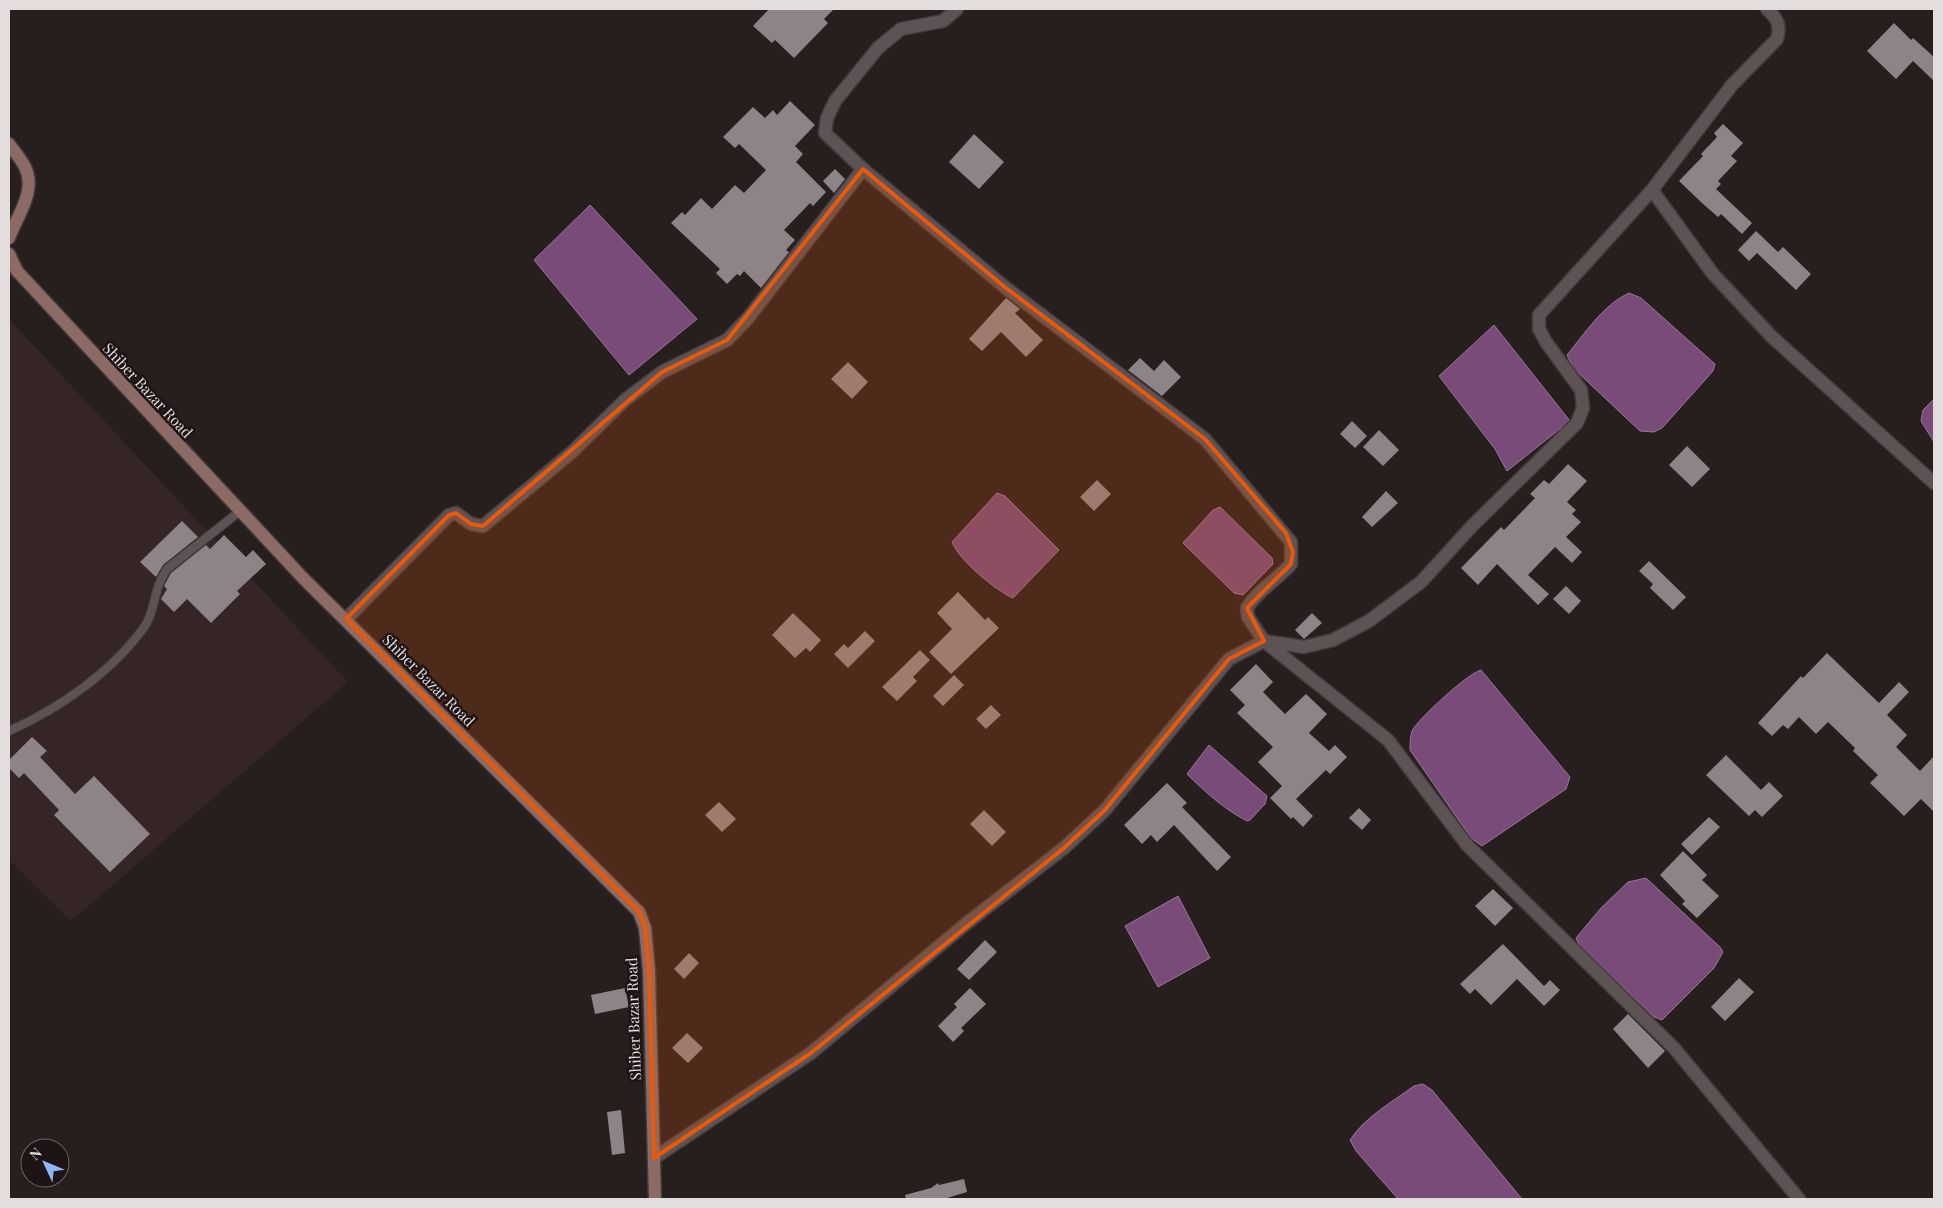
<svg xmlns="http://www.w3.org/2000/svg" width="1943" height="1208" font-family="'Playfair Display',serif">
	<style>
		.built { fill: #352527 }
		.water { fill: #794b79; stroke: #997797 }
		.building { fill: #8e8387 }
		.lines { fill: none; stroke-linecap: round; stroke-linejoin: round }
		.lane-casing { stroke: #433b3b; stroke-width: 10 }
		.street-casing { stroke: #433b3b; stroke-width: 15 }
		.secondary-casing { stroke: #433b3b; stroke-width: 15 }
		.lane { stroke: #5e5354; stroke-width: 8 }
		.street { stroke: #5e5354; stroke-width: 12 }
		.secondary { stroke: #8c6b65; stroke-width: 12 }
		.marked { fill: #e8590c; fill-opacity: 0.2; stroke: #e8590c; stroke-width: 4; stroke-linejoin: round }
		.labels { text-anchor: middle; dominant-baseline: central; stroke-width: 5; stroke-linejoin: round; paint-order: stroke }
		.street-label { font-size: 15px; fill: #e3dddd; stroke: #1e1415 }
	</style>
	<rect width="100%" height="100%" fill="#271e1e"/>
	<polygon class="built" points="9,319 348,682 71,921 9,860"/>
	<g class="water">
		<polygon points="590,205 697,319 629,375 534,260"/>
		<path d="M1629 293 1641 298 1715 364 1713 371 1662 428 1654 432 1640 431 1573 368 1567 355C1585 333 1603 305 1629 293Z"/>
		<polygon points="1494,325 1570,421 1507,471 1495,449 1439,376"/>
		<polygon points="1934,399 1934,442 1921,421 1923,410"/>
		<path d="M997 493 1005 496 1059 550 1013 598C995 590 959 560 952 542Z"/>
		<polygon points="1220,507 1272,558 1273,564 1243,595 1234,593 1183,543 1213,510"/>
		<path d="M1481 670 1570 777 1566 789 1482 846 1471 838 1410 750C1410 745 1410 736 1412 731 1418 719 1468 673 1481 670Z"/>
		<path d="M1209 745 1267 796 1265 804 1250 820 1247 821C1224 809 1205 792 1187 774Z"/>
		<polygon points="1646,878 1720,947 1723,952 1714,968 1662,1020 1654,1017 1579,945 1576,938 1601,908 1628,882"/>
		<polygon points="1178,896 1210,958 1158,987 1125,926"/>
		<path d="M1423 1084 1432 1090 1522 1199H1398L1356 1151 1350 1140C1365 1117 1392 1102 1414 1086Z"/>
	</g>
	<g class="building">
		<polygon points="769,9 834,9 824,19 828,23 794,58 775,40 772,43 753,26"/>
		<polygon points="1894,23 1911,40 1913,38 1934,57 1934,81 1913,61 1896,79 1867,51"/>
		<polygon points="790,101 815,125 795,146 803,154 796,162 826,192 813,206 810,203 784,230 795,240 786,250 789,252 761,288 744,271 740,276 737,274 727,284 716,273 720,269 671,223 682,212 685,215 701,198 712,209 735,185 744,193 766,170 739,144 735,148 723,137 753,107 765,118 773,110 777,115"/>
		<polygon points="1723,124 1743,143 1731,156 1737,161 1718,181 1721,184 1716,189 1752,223 1742,234 1721,214 1718,217 1702,203 1679,181 1703,156 1701,154 1717,137 1714,133"/>
		<polygon points="974,134 1004,162 979,189 949,162"/>
		<polygon points="835,169 845,179 834,193 823,181"/>
		<polygon points="1756,231 1778,252 1783,247 1811,274 1796,290 1757,253 1749,261 1738,250"/>
		<polygon points="1006,298 1020,309 1015,313 1043,340 1026,357 1001,332 982,351 969,339"/>
		<polygon points="1140,358 1154,371 1164,360 1181,377 1162,396 1128,370"/>
		<polygon points="848,362 868,382 852,399 831,379"/>
		<polygon points="1352,421 1367,436 1355,448 1340,434"/>
		<polygon points="1379,430 1399,450 1383,466 1363,447"/>
		<polygon points="1687,446 1710,469 1692,487 1669,465"/>
		<polygon points="1568,464 1587,481 1567,502 1576,510 1572,514 1581,522 1566,537 1582,552 1572,563 1555,547 1528,575 1549,594 1538,605 1497,564 1478,585 1461,568 1501,527 1504,530 1535,498 1530,494 1544,480 1549,484"/>
		<polygon points="1097,480 1111,494 1094,511 1080,497"/>
		<polygon points="1386,491 1398,503 1372,527 1362,517"/>
		<polygon points="182,521 198,537 163,565 156,577 140,562"/>
		<polygon points="224,535 246,557 253,550 266,564 237,591 240,594 211,623 187,599 174,612 161,599 167,589 164,586 171,573 206,545 210,549"/>
		<polygon points="1649,561 1686,597 1673,610 1650,588 1653,584 1639,571"/>
		<polygon points="1566,586 1581,601 1569,614 1553,599"/>
		<polygon points="958,592 985,620 988,617 999,628 951,674 929,652 952,629 937,613"/>
		<polygon points="793,613 821,640 810,652 806,648 795,658 772,635"/>
		<polygon points="1312,613 1322,623 1304,639 1295,630"/>
		<polygon points="865,631 875,641 848,668 834,654 844,644 848,648"/>
		<polygon points="920,650 930,660 913,677 917,681 897,701 882,687"/>
		<polygon points="1827,653 1879,703 1899,682 1909,692 1887,715 1907,735 1896,747 1920,771 1934,756 1934,812 1921,799 1904,816 1870,783 1878,775 1853,751 1855,748 1828,722 1816,734 1799,717 1788,729 1783,725 1772,736 1758,723 1801,676 1803,678"/>
		<polygon points="1256,664 1273,682 1263,692 1285,714 1306,694 1327,714 1309,733 1329,751 1335,745 1347,757 1330,774 1326,770 1296,799 1313,816 1303,827 1293,817 1291,819 1270,798 1282,786 1258,762 1273,747 1237,713 1245,705 1230,690"/>
		<polygon points="954,675 964,685 943,706 933,696"/>
		<polygon points="991,705 1001,715 986,729 976,719"/>
		<polygon points="32,737 47,751 40,757 75,794 94,776 150,834 110,872 54,815 59,810 24,773 19,778 9,768 9,760"/>
		<polygon points="1726,755 1761,790 1769,782 1783,796 1762,817 1755,810 1749,816 1706,775"/>
		<polygon points="1167,783 1187,803 1182,807 1231,857 1217,871 1174,825 1157,842 1151,835 1142,844 1124,825"/>
		<polygon points="719,802 736,819 722,832 705,815"/>
		<polygon points="1359,808 1371,820 1362,830 1349,818"/>
		<polygon points="984,810 1006,832 992,846 970,824"/>
		<polygon points="1709,817 1720,827 1692,855 1681,844"/>
		<polygon points="1683,851 1707,875 1702,880 1719,896 1697,918 1682,904 1685,901 1660,875"/>
		<polygon points="1493,889 1513,908 1495,926 1475,906"/>
		<polygon points="985,940 997,952 969,980 957,969"/>
		<polygon points="1503,944 1544,986 1550,980 1560,990 1544,1006 1517,979 1491,1005 1475,989 1470,994 1460,984"/>
		<polygon points="689,953 699,963 684,979 674,969"/>
		<polygon points="1739,978 1754,992 1725,1021 1711,1007"/>
		<polygon points="625,988 629,1007 595,1014 591,995"/>
		<polygon points="970,988 986,1004 961,1028 964,1031 953,1042 938,1026 957,1007 954,1004"/>
		<polygon points="1628,1014 1665,1051 1648,1068 1613,1029"/>
		<polygon points="687,1033 703,1048 688,1063 672,1048"/>
		<polygon points="621,1110 625,1153 612,1155 607,1112"/>
		<polygon points="964,1179 967,1192 947,1198 948,1199 906,1199 905,1195 931,1188 938,1183 939,1185"/>
	</g>
	<g class="lines">
		<defs>
			<path id="lane" d="M9 731C60 708 112 672 145 626 156 609 153 589 167 569L240 511"/>
			<g id="street">
				<path d="M957 9 943 21 901 29 878 48 835 101 827 118 825 133 863 169 1006 288 1205 439 1291 542V564C1277 580 1258 590 1247 608L1248 617 1264 641 1388 740 1467 845 1674 1048 1799 1199"/>
				<path d="M1767 9C1777 18 1781 25 1777 39L1732 85 1652 190 1713 274 1772 337 1934 483"/>
				<polyline points="346,619 449,515 456,513 471,524 483,526 572,452 625,400 662,372 727,340 748,318 863,169"/>
				<polyline points="654,1158 811,1053 967,923 1064,848 1105,810 1229,659 1264,641 1304,647 1333,640 1369,621 1421,582 1473,525 1577,423 1583,408 1581,390 1546,342 1539,329 1539,315 1652,190"/>
			</g>
			<g id="secondary">
				<path d="M9 144C14 151 21 159 25 167 37 191 17 216 9 238"/>
				<polyline points="9,254 17,271 303,578 639,912 645,928 649,971 655,1199"/>
			</g>
		</defs>
		<use href="#lane" class="lane-casing"/>
		<use href="#street" class="street-casing"/>
		<use href="#secondary" class="secondary-casing"/>
		<use href="#lane" class="lane"/>
		<use href="#street" class="street"/>
		<use href="#secondary" class="secondary"/>
	</g>
	<path class="marked" d="M863 169 1006 288 1205 439 1286 533 1293 552 1291 564 1247 608 1264 641 1229 659 1105 810 1064 848 811 1053 654 1158 649 971 645 928 639 912 346 619 449 515 456 513 471 524 483 526 662 372 727 340Z"/>
	<g class="labels">
		<g class="street-label">
			<text transform="translate(148 390) rotate(47)">Shiber Bazar Road</text>
			<text transform="translate(429 680) rotate(45)">Shiber Bazar Road</text>
			<text transform="translate(633 1019) rotate(-92)">Shiber Bazar Road</text>
		</g>
	</g>
	<rect width="1943" height="1208" fill="none" stroke="#e3dddd" stroke-width="20"/>
	<g transform="translate(45 1163) rotate(314)"><circle r="24" fill="#1e1415" stroke="#6d6465"/>
	<path d="M0-4L9 19L0 12L-9 19Z" fill="#8db9fc"/>
	<text y="-8" font-size="14" font-weight="bold" text-anchor="middle" fill="#e3dddd">N</text>
	</g>
</svg>
